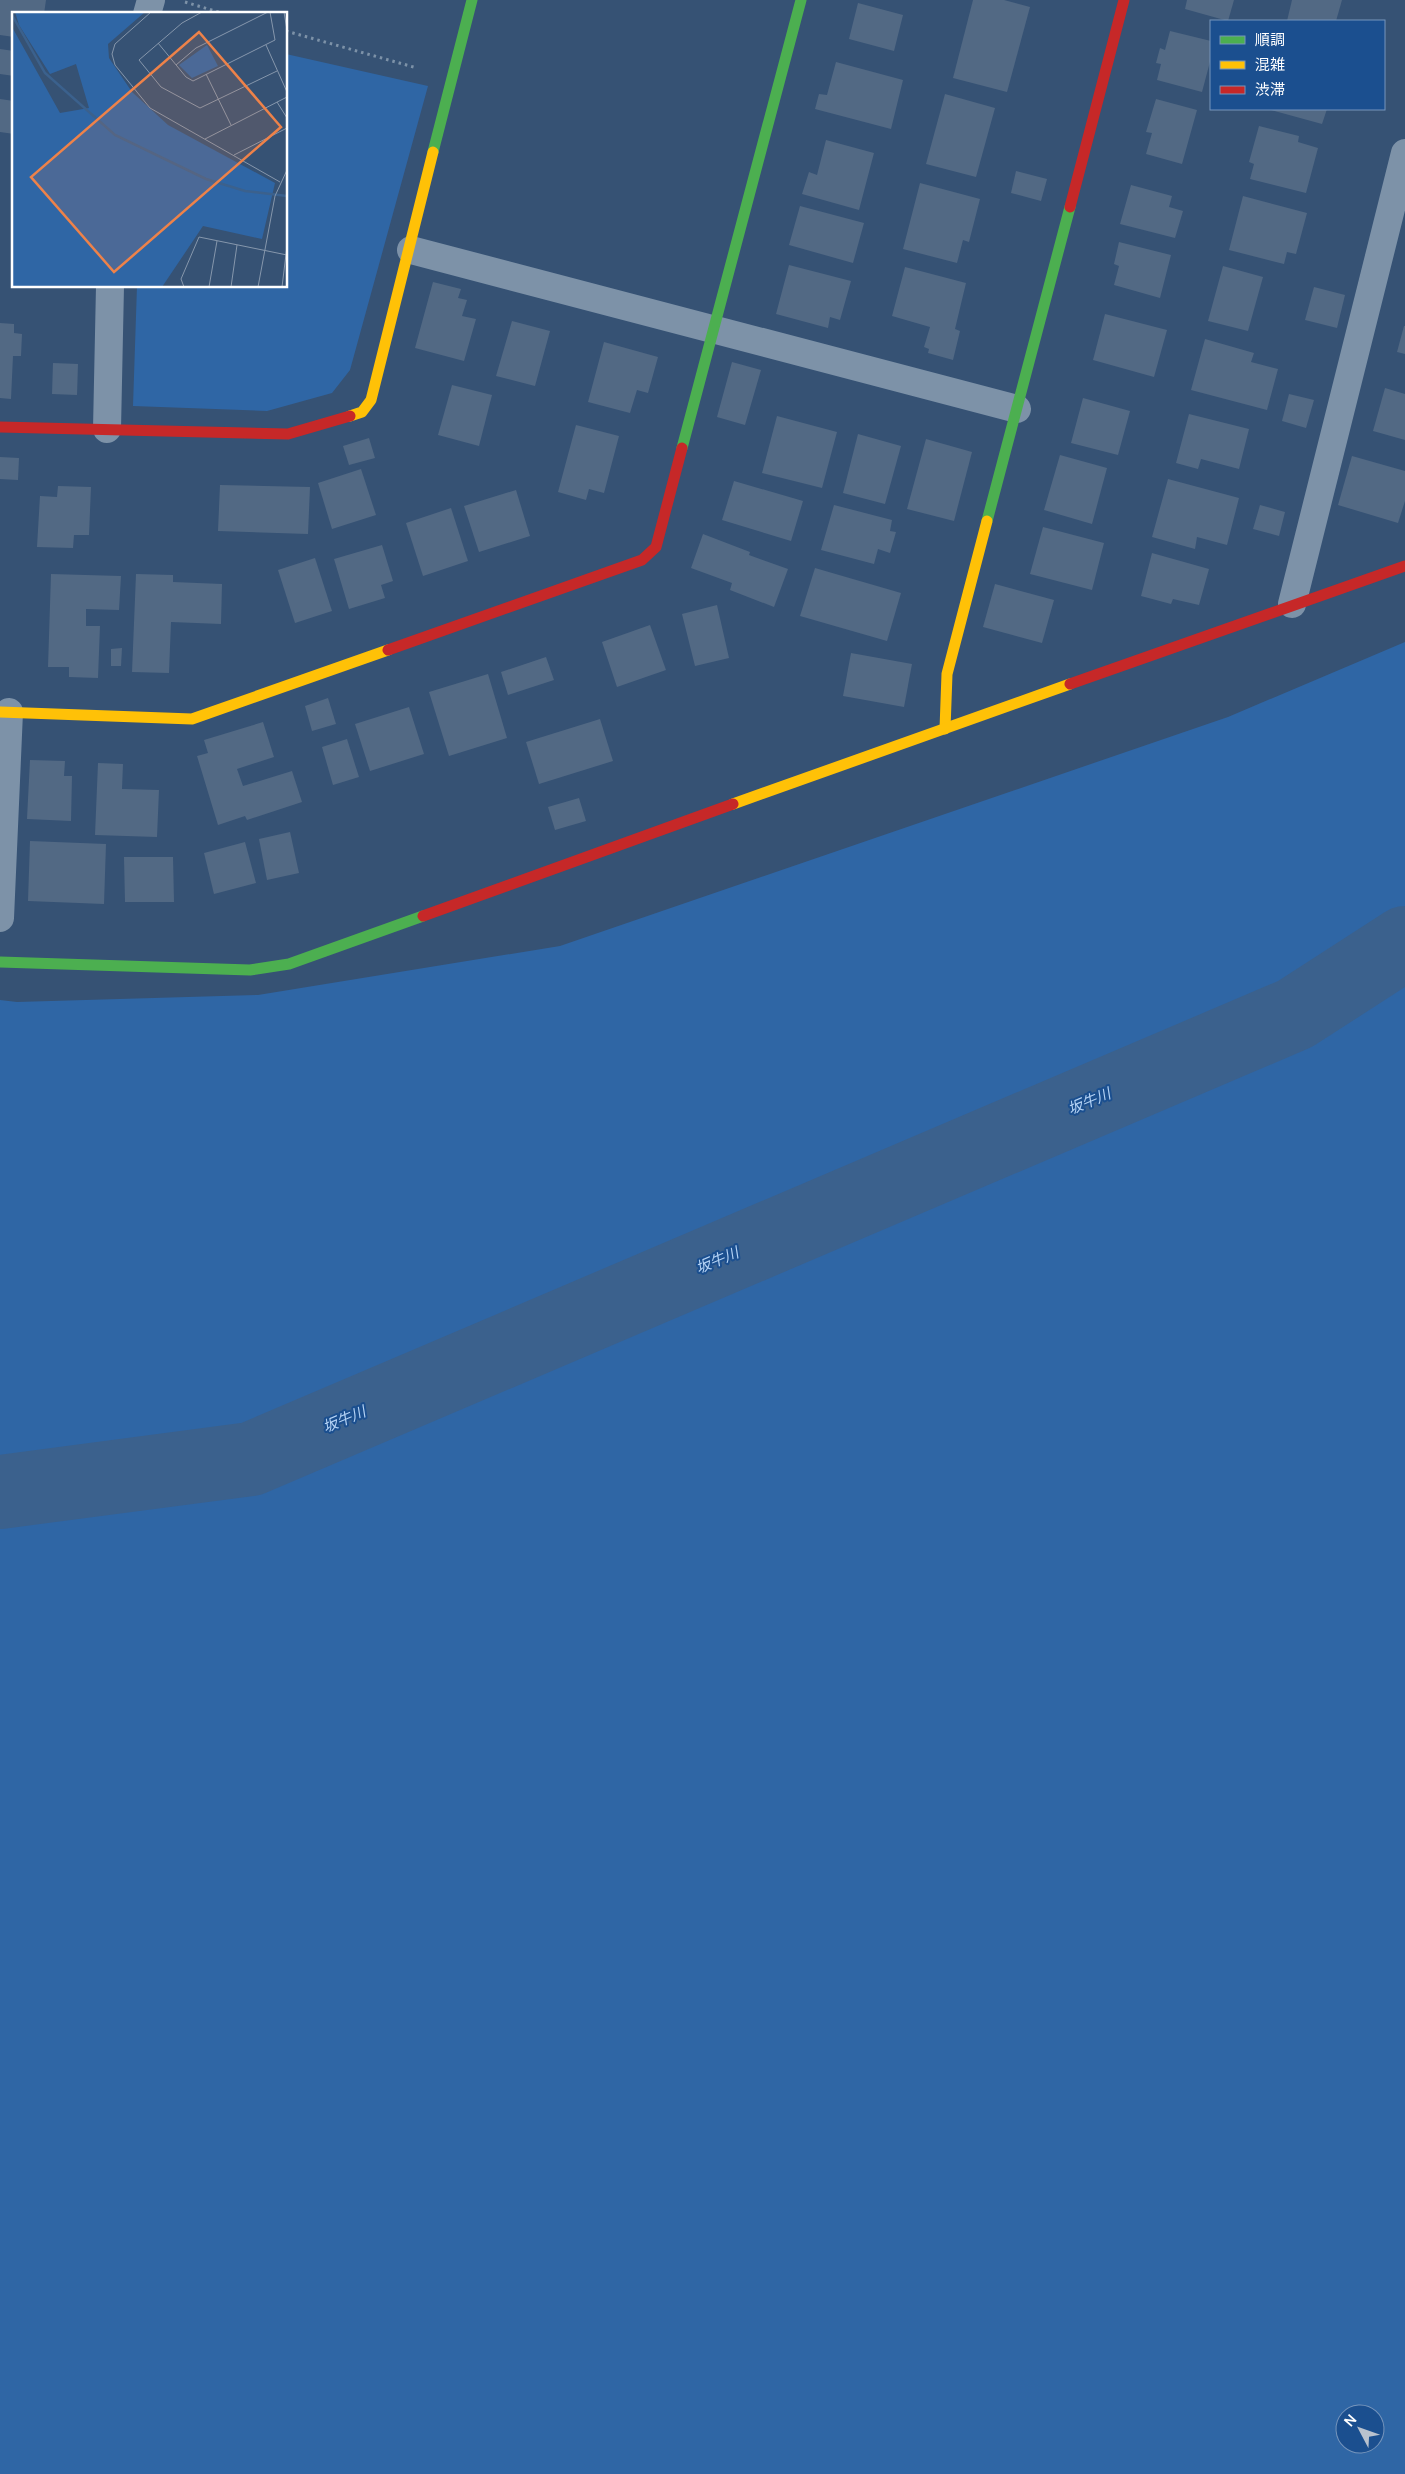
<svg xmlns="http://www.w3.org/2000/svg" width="1405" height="2474" font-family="Manrope,'Noto Sans JP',sans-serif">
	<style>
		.green { fill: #2f66a5; fill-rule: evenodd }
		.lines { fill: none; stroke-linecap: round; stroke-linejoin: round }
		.river { stroke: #3b618d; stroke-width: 74 }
		.building { fill: #526984 }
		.path { stroke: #7d92a8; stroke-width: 3; stroke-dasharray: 2.5 4; stroke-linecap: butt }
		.street { stroke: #7d92a8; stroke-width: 28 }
		.fast { stroke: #4caf50; stroke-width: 11 }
		.slow { stroke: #ffc107; stroke-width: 11 }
		.jam { stroke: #c62828; stroke-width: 11 }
		.labels { text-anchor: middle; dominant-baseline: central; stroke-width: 4; stroke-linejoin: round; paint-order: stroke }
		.water-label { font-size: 15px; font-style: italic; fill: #b5d3f5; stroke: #1b4f8f }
		.inset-river { fill: none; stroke: #3b618d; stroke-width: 2.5 }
		.inset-road { fill: none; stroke: #8697ac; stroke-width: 1 }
		.view { fill: #ee8249; fill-opacity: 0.15; stroke: #ee8249; stroke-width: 2.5 }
		.inset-edge { fill: none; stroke: #fff; stroke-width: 2.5 }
	</style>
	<rect width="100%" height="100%" fill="#365274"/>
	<g class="green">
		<polygon points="286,54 428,86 350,370 332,393 267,411 133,406 137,286 286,286"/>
		<path d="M1405 642V2474H0V1000L17 1002 258 995 560 946 1228 717ZM1345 2414H1375V2444H1345Z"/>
	</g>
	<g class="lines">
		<polyline class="river" points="0,1492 251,1459 1295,1014 1405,943"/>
	</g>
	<g class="building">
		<polygon points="0,0 46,0 44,14 14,14 14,37 0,35"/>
		<polygon points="973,0 1004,0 1030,7 1007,92 953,78"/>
		<polygon points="1187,0 1234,0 1228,21 1185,9"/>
		<polygon points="1292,0 1342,0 1336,21 1287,21"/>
		<polygon points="858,3 903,15 894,51 849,39"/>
		<polygon points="1170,31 1211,41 1211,58 1202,92 1157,80 1161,64 1156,63 1160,48 1165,50"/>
		<polygon points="0,49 14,51 14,76 0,74"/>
		<polygon points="836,62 903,80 891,129 815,109 819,94 827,95"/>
		<polygon points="945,94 995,108 976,177 926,164"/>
		<polygon points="0,99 14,101 14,134 0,132"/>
		<polygon points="1156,99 1197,110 1182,164 1146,154 1152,133 1146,132"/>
		<polygon points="1267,109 1327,109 1322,124"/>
		<polygon points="1259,126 1299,136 1298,142 1318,148 1306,193 1250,179 1254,164 1249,162"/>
		<polygon points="826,140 874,153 859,210 802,194 809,172 817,175"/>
		<polygon points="1016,171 1047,179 1041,201 1011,193"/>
		<polygon points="920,183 980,199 969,242 963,240 957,263 903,249"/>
		<polygon points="1131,185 1172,196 1169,207 1183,211 1175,238 1120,224"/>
		<polygon points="1243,196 1307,213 1296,254 1287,252 1284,264 1229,250"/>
		<polygon points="800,206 864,223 853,263 789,245"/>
		<polygon points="1119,242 1171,255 1160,298 1114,285 1119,266 1114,264"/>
		<polygon points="789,265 851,281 840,320 830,317 828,328 776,314"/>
		<polygon points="1223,266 1263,277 1248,331 1208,321"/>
		<polygon points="905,267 966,283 955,329 960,331 953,360 928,353 929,349 924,347 930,327 892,316"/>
		<polygon points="433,282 461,289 458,298 467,300 462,316 476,319 464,361 415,348"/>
		<polygon points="1314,287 1345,295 1337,328 1305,320"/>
		<polygon points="1105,314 1167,330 1154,377 1093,360"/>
		<polygon points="512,321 550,331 535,386 496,376"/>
		<polygon points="0,323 14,324 14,333 22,334 21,356 13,356 11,399 0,398"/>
		<polygon points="1404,326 1405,326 1405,354 1397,352"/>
		<polygon points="1205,339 1254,353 1251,362 1278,369 1267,410 1191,390"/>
		<polygon points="604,342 658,357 648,393 637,390 630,413 588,402"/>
		<polygon points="732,362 761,370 745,425 717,417"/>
		<polygon points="53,363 78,364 77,395 52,394"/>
		<polygon points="452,385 492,395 479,446 438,435"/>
		<polygon points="1385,388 1405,394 1405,440 1373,431"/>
		<polygon points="1289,394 1314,400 1306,428 1282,421"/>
		<polygon points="1083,398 1130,411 1118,455 1071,443"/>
		<polygon points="1189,414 1249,429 1239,469 1201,459 1198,469 1176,463"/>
		<polygon points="777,416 837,432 822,488 762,473"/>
		<polygon points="576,425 619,436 604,493 589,489 586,500 558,492"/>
		<polygon points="858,434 901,446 885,504 843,493"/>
		<polygon points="369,438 375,458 349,465 343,446"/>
		<polygon points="926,439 972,452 954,521 907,509"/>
		<polygon points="1060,455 1107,468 1092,524 1044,510"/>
		<polygon points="1352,456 1405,471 1405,501 1398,523 1338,505"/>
		<polygon points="0,457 19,458 18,480 0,479"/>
		<polygon points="361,469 376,515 332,529 318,483"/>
		<polygon points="1168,479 1239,498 1227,545 1197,537 1195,549 1152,537"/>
		<polygon points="734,481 803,501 791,541 722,520"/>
		<polygon points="220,485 310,487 308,534 218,531"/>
		<polygon points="58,486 91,487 89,535 74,535 73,548 37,547 40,496 57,497"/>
		<polygon points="516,490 530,536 479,552 464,506"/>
		<polygon points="834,505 892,520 890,531 896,532 890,553 878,549 874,564 821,550"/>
		<polygon points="1260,505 1285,512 1279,536 1253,529"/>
		<polygon points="451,508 468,561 423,576 406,523"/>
		<polygon points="1043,527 1104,543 1092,590 1030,574"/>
		<polygon points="703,534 750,552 749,555 788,569 774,607 730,590 732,583 691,568"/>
		<polygon points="382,545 393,581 381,585 385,598 349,609 334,559"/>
		<polygon points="1152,553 1209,569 1199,605 1173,599 1171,604 1141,596"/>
		<polygon points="315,558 332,611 295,623 278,570"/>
		<polygon points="815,568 901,593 887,641 800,616"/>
		<polygon points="51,574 121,576 119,610 86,609 86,626 100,626 98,678 69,677 69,667 48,667"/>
		<polygon points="136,574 173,575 173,582 222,584 221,624 171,622 169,673 132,672"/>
		<polygon points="995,584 1054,600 1042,643 983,627"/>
		<polygon points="717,605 729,658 695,666 682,614"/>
		<polygon points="650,625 666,670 617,687 602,642"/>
		<polygon points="122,648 121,666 111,666 111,649"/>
		<polygon points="851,653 912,664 904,707 843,696"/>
		<polygon points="546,657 554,680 508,695 501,672"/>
		<polygon points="488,674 507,738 449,756 429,692"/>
		<polygon points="328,698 336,724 312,731 305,706"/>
		<polygon points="409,707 424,754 370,771 355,724"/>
		<polygon points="600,719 613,761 539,784 526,742"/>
		<polygon points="263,722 274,757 237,769 243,786 292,771 302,802 247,820 245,816 218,825 197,756 208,753 204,740"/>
		<polygon points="347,739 359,777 333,785 322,747"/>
		<polygon points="30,760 65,761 64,776 72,776 71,821 27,819"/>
		<polygon points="98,763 123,764 122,789 159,790 157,837 95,835"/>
		<polygon points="579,798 586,821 555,830 548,807"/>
		<polygon points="290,832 299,873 267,880 259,839"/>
		<polygon points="30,841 106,844 104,904 28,901"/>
		<polygon points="245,842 256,883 214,894 204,853"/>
		<polygon points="124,857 173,857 174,902 125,902"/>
	</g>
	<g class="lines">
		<g class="path">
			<polyline points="185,2 225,14"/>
			<polyline points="286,31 417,68"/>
		</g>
		<g class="street">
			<polyline points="147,14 151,0"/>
			<polyline points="411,250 1017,409"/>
			<polyline points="107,429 110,286"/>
			<polyline points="1292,604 1405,153"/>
			<polyline points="0,918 9,712"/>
		</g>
		<g class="fast">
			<polyline points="433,152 472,0"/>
			<polyline points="682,448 801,0"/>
			<polyline points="987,521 1070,207"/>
			<polyline points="0,962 250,970 289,964 423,916"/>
		</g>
		<g class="slow">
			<polyline points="350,416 362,412 371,400 433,152"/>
			<polyline points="0,712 192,719 388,650"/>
			<polyline points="945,729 947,674 987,521"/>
			<polyline points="733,804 1070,684"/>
		</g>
		<g class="jam">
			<polyline points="1070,207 1124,0"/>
			<polyline points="0,427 288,434 350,416"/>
			<polyline points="388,650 642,560 656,547 682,448"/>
			<polyline points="1070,684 1405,566"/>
			<polyline points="423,916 733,804"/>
		</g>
	</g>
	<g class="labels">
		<g class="water-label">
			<text transform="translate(1089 1101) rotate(-23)">坂牛川</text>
			<text transform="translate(717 1260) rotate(-23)">坂牛川</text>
			<text transform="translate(344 1419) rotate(-23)">坂牛川</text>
		</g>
	</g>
	<g transform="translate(12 12)">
		<rect width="275" height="275" fill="#365274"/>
		<path d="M3 0H133L96 32 97 46 120 80 156 113 263 171 250 227 191 214 150 275H0V15L48 101 77 96 64 52 38 62 7 13ZM195 33 206 54 180 66 167 53Z" fill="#2f66a5"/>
		<path class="inset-river" d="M0 3 33 61 103 123 194 167 233 179 275 184"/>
		<path class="inset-road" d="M139 0 103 32 100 42 103 53 138 96 268 170M190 0 170 11 127 48 149 75 188 96 265 59M272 0 275 18M146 31 174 65 181 69 263 28 258 0M254 33 275 80M164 53 184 36 256 0M194 62 219 113M122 76 139 62M265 90 275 106M193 127 275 85M222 143 275 116M172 275 169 267 187 225 275 243M197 275 205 229M219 275 225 233M246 275 263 184 275 158M270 275 275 234"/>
		<path class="view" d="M187 20 269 115 102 260 19 165Z"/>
		<rect width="275" height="275" class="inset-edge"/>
	</g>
	<rect x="1210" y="20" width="175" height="90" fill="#1b4f8f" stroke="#7695bc"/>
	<rect x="1220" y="36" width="25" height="8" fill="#4caf50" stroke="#7695bc"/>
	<text x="1255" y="45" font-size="15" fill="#ffffff">順調</text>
	<rect x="1220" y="61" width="25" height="8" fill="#ffc107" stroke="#7695bc"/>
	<text x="1255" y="70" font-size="15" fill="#ffffff">混雑</text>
	<rect x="1220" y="86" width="25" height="8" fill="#c62828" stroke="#7695bc"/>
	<text x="1255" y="95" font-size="15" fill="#ffffff">渋滞</text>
	<g transform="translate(1360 2429) rotate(311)"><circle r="24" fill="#1b4f8f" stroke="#7695bc"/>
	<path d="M0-4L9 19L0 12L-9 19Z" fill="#b9c2ce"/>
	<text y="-8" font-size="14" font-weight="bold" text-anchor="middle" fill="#ffffff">N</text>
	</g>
</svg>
